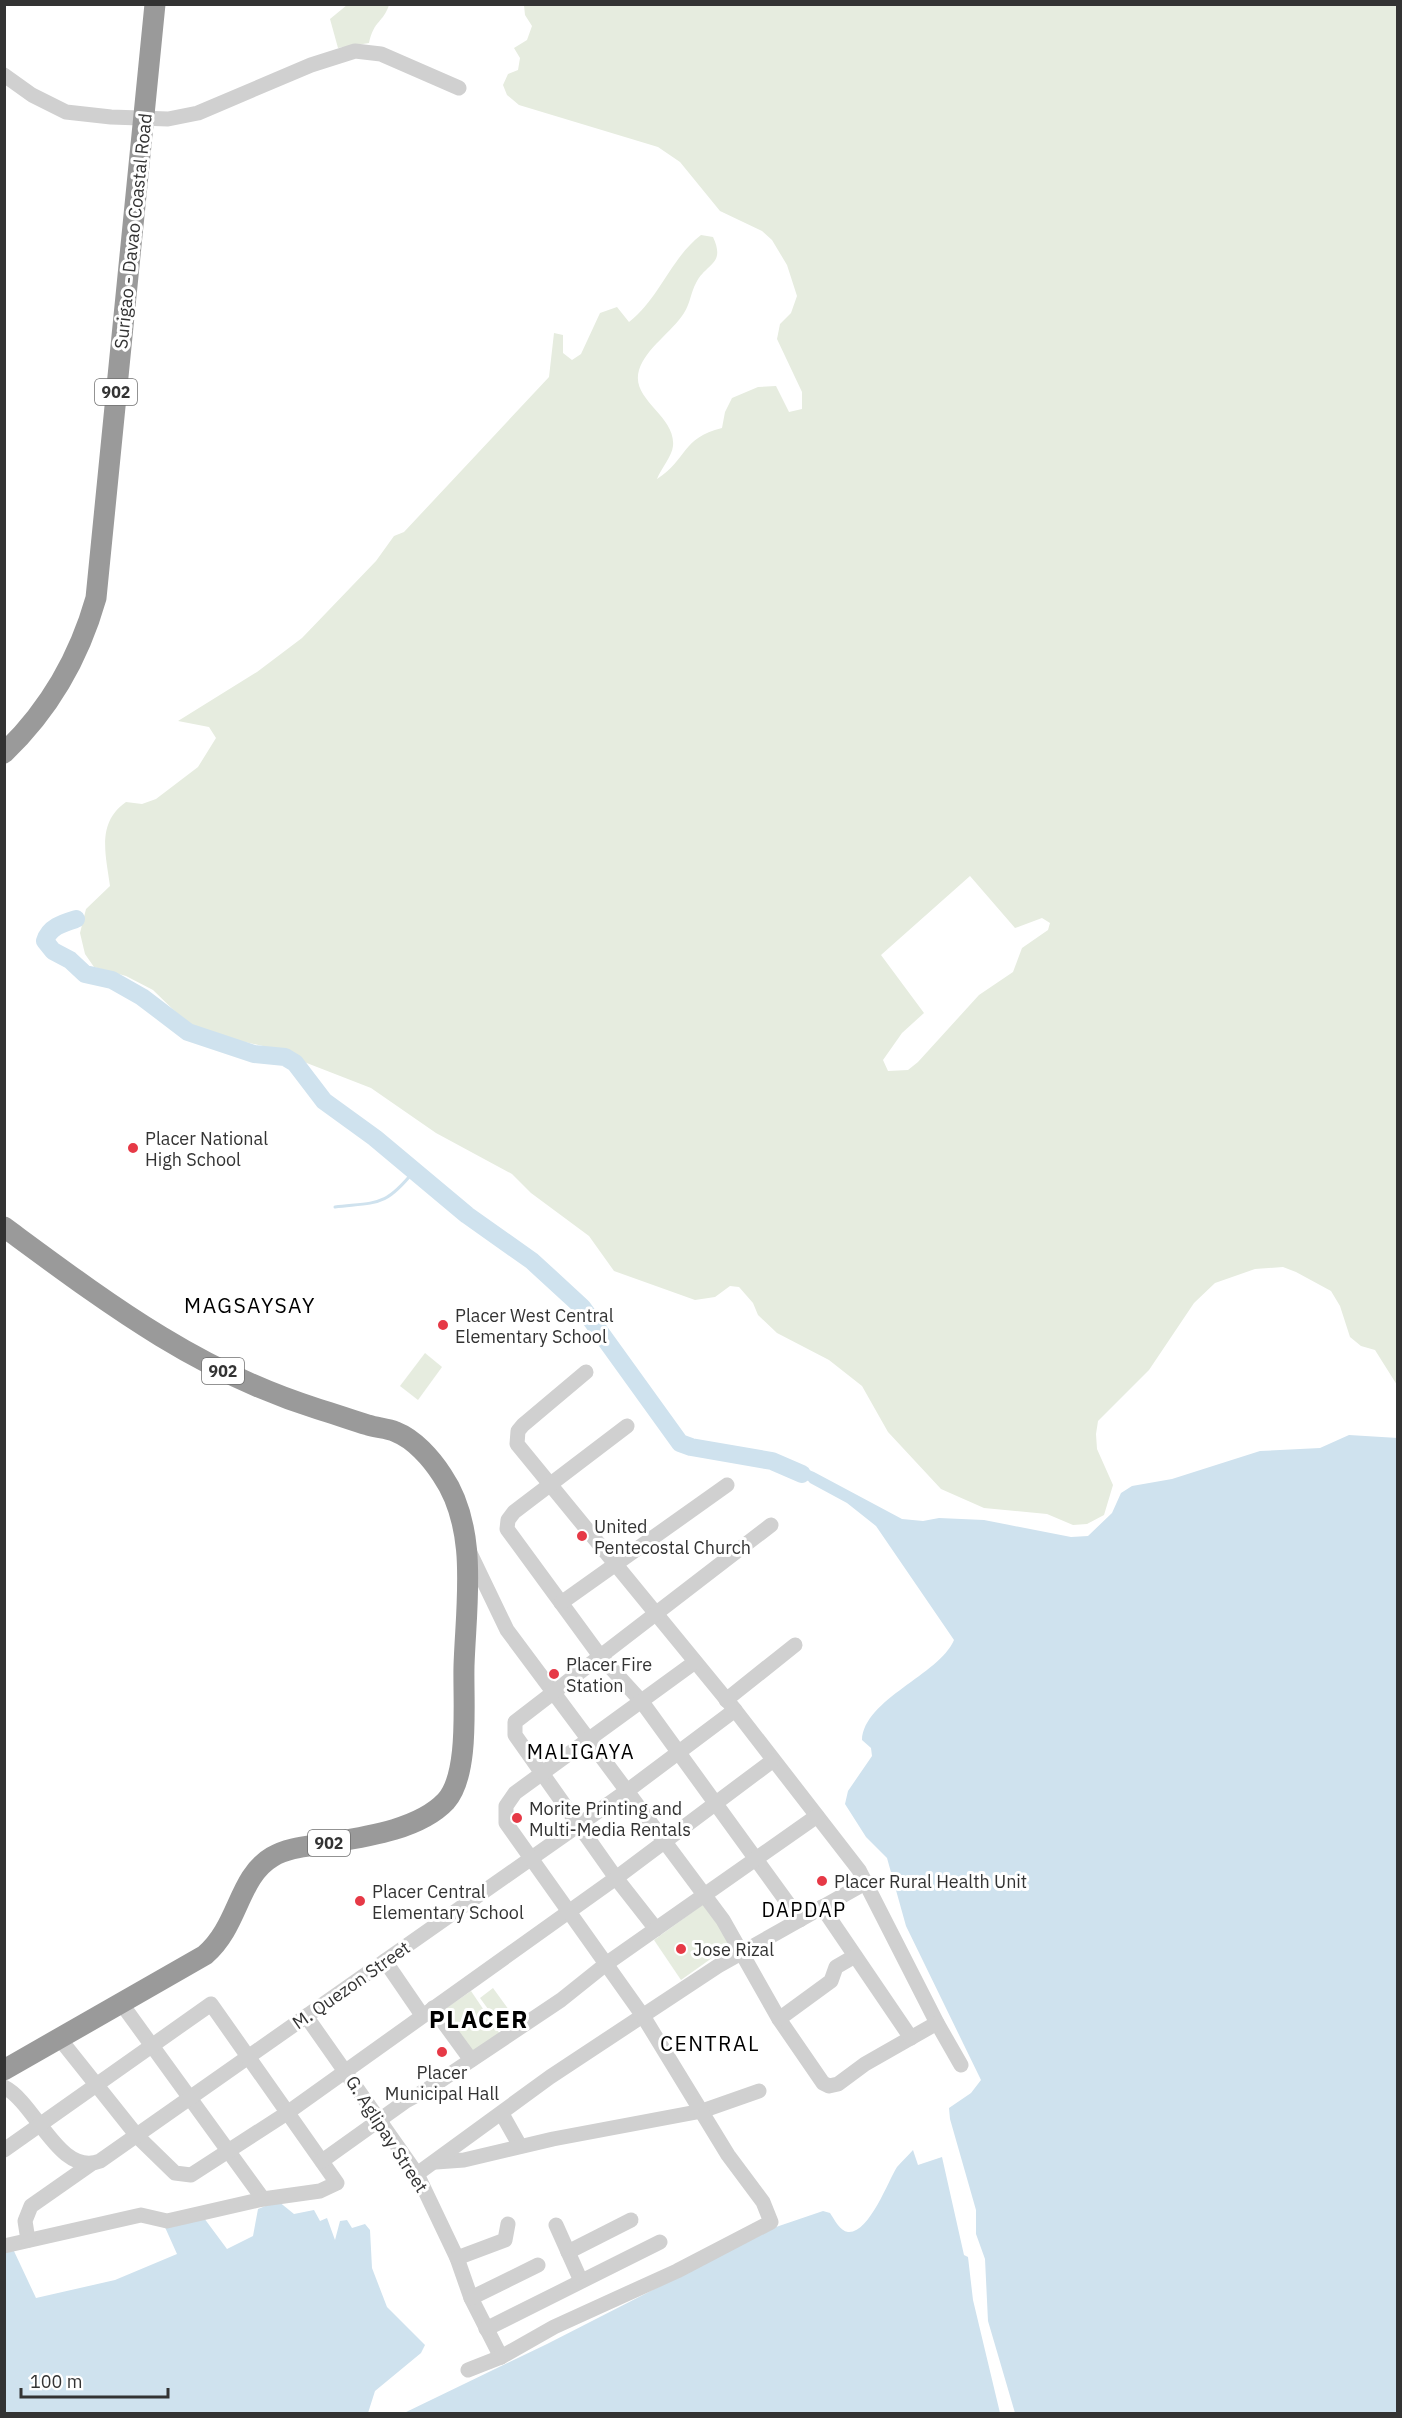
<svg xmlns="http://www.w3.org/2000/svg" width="1402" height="2418" font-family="'IBM Plex Sans',sans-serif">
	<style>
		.green { fill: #e6ecdf; fill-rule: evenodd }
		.water { fill: #cfe2ee }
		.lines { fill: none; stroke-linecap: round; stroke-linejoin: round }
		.stream { stroke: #cfe2ee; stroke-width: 3 }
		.river { stroke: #cfe2ee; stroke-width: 18 }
		.minor { stroke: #d0d0d0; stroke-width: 15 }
		.highway { stroke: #9a9a9a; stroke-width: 21 }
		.poi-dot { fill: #e63946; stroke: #fff; stroke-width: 2 }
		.labels { text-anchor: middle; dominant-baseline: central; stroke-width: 6; stroke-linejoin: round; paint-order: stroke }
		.shield { fill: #fff; stroke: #707070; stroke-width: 1.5 }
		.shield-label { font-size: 16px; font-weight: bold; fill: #333 }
		.street-label { font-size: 18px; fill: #333; stroke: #fff }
		.poi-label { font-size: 18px; fill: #333; stroke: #fff; text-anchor: start }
		.neighbourhood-label { font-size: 20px; letter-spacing: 1.5px; fill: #000; stroke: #fff }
		.quarter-label { font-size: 21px; letter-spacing: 1.5px; fill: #000; stroke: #fff }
		.district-label { font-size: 24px; font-weight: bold; letter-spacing: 1.5px; fill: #000; stroke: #fff }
	</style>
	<rect width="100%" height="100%" fill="#fff"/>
	<g class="green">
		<path d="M347 5H389C383 23 374 20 369 43L338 48 330 19Z"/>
		<path d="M524 5H1397V1385L1375 1350 1361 1346 1350 1337 1340 1306 1331 1291 1296 1272 1283 1267 1255 1269 1215 1283 1194 1303 1149 1370 1098 1421 1096 1434 1097 1449 1113 1485 1104 1515 1087 1524 1073 1525 1047 1514 984 1508 941 1489 888 1432 862 1386 829 1360 777 1333 758 1315 753 1303 739 1287 730 1286 715 1297 695 1300 614 1271 589 1236 531 1193 512 1174 436 1133 371 1088 263 1046 204 1033 187 1023 153 990 126 976 94 967 85 954 80 933 86 909 110 886C106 855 96 823 126 802L142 804 156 799 198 767 216 738 209 727 178 721 257 672 302 638 376 561 394 536 404 532 549 377 554 333 563 335V353L572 360 581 354 600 313 617 307 629 322C660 298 670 259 701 235L713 237C726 265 706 263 696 283 691 292 690 304 684 313 672 332 646 348 639 370 630 400 676 415 673 446 672 456 661 469 657 479 688 459 681 438 722 428L725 412 732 398 758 387 776 386 789 412 802 409V392L777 339 780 324 791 313 797 296 787 265 772 240 762 231 720 211 680 162 658 147 519 105 507 95 503 85 508 74 518 70 520 58 514 48 527 40 532 26 525 15ZM970 876 1015 928 1042 918 1050 923 1048 930 1022 948 1013 972 979 995 918 1062 908 1070 888 1071 883 1060 902 1033 924 1013 881 955Z"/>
		<polygon points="425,1353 442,1367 418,1400 400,1386"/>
		<polygon points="705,1903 733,1943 681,1980 654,1940"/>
		<polygon points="493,1988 509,2010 496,2020 480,1998"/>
		<polygon points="471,1991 500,2034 471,2054 442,2011"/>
	</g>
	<g class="water">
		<path d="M1349 1435 1398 1438 1397 2413H1015L988 2321 985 2259 976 2234V2210L950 2119 949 2108 971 2093 981 2080 906 1926 887 1858 866 1837 845 1804 848 1791 872 1756 871 1748 862 1740C864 1699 939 1675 954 1640L876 1526 847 1503 810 1483 802 1474 809 1470 814 1472 902 1519 923 1521 939 1518 984 1520 1071 1537 1088 1536 1112 1513 1121 1493 1132 1486 1172 1479 1260 1451 1320 1448Z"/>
		<path d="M913 2150 918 2165 942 2157 964 2255 968 2257 973 2300 1000 2413 402 2414 547 2344 776 2227 823 2211 830 2213C834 2219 840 2231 848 2232 869 2234 888 2181 897 2167 902 2161 908 2156 913 2150Z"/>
		<polygon points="278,2201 294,2214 314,2210 320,2221 327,2218 335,2240 340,2221 347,2220 352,2228 365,2224 370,2230 372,2268 387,2307 425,2345 421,2353 375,2391 368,2413 5,2414 5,2251 13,2249 36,2298 115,2280 177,2254 164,2225 204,2218 227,2249 253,2236 258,2209"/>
	</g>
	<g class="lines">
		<path class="stream" d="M335 1207C378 1202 385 1207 414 1171"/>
		<path class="river" d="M76 919C63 923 49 927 45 941L53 951 70 960 85 974 112 980 142 997 188 1032 254 1054 285 1057 295 1063 324 1101 375 1138 467 1215 532 1261 582 1307 680 1443 691 1447 772 1461 802 1474"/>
		<g class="minor">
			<polyline points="4,75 32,95 66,112 111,117 168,119 198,113 311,65 355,51 381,54 459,88"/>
			<polyline points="586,1372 523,1425 518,1431 517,1444 735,1710 859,1870 937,2023 961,2065"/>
			<polyline points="627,1426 514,1512 508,1520 507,1529 600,1656 642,1702 800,1920"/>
			<polyline points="470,1553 507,1630 723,1920 779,2019 823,2083 829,2086 838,2084 865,2064 937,2023"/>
			<polyline points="561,1603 727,1485"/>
			<polyline points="726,1700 795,1645"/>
			<polyline points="822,1907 911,2038"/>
			<polyline points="656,1929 616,1878 515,1735 515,1722 771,1525"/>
			<polyline points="385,1961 422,2015"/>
			<polyline points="121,2003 263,2199"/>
			<polyline points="433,2008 471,2060"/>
			<polyline points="306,2016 417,2174 457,2258 471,2298 501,2357"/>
			<polyline points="779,2019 831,1981 836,1967 855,1956"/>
			<polyline points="59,2038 138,2137 175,2173 191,2175 287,2113 616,1878 772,1761"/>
			<path d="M4 2087C36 2103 59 2177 100 2161L627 1791 735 1710"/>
			<polyline points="502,2114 520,2146"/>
			<polyline points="4,2150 211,2004 337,2183 320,2191 263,2199 167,2221 141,2215 4,2246"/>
			<polyline points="322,2161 406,2101 428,2089 561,2000 606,1964 817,1816"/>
			<polyline points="436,2162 464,2160 553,2139 702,2111 759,2091"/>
			<polyline points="417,2174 550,2077 718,1966 867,1882"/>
			<polyline points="556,2225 581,2281"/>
			<polyline points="28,2240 25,2221 31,2206 91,2164"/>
			<polyline points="568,2252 631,2220"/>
			<polyline points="457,2258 505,2240 508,2224"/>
			<polyline points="471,2298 538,2265"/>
			<polyline points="486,2329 660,2242"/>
			<polyline points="468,2370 501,2357 554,2327 677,2271 771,2222 763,2202 728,2155 643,2016 506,1823 506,1806 515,1793 695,1662"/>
		</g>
		<g class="highway">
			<path d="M4 753C49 710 79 658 96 598L155 4"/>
			<path d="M4 1227C106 1302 196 1371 318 1409 335 1414 351 1420 368 1425 377 1428 387 1428 396 1432 414 1439 431 1458 442 1475 479 1529 466 1603 464 1666 463 1701 470 1774 446 1801 417 1832 356 1838 316 1845 301 1847 285 1849 272 1857 238 1877 239 1926 205 1955L4 2070"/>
		</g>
	</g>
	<g class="poi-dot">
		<circle cx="133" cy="1148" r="6"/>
		<circle cx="443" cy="1325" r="6"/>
		<circle cx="582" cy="1536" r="6"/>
		<circle cx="554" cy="1674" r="6"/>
		<circle cx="517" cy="1818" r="6"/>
		<circle cx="822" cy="1881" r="6"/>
		<circle cx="360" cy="1901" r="6"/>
		<circle cx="681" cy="1949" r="6"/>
		<circle cx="442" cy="2052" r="6"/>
	</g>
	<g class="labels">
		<g class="shield">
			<rect x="95" y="379" width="42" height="26" rx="4.5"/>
			<rect x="202" y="1358" width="42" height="26" rx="4.5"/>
			<rect x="308" y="1830" width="42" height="26" rx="4.5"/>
		</g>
		<g class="shield-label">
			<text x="116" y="392">902</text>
			<text x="223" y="1371">902</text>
			<text x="329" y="1843">902</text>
		</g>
		<g class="street-label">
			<text transform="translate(133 231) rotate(-84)">Surigao - Davao Coastal Road</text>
			<text transform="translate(351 1985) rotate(-35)">M. Quezon Street</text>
			<text transform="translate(387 2134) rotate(57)">G. Aglipay Street</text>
		</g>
		<g class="poi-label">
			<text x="145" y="1138">Placer National<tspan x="145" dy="21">High School</tspan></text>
			<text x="455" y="1315">Placer West Central<tspan x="455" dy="21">Elementary School</tspan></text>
			<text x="594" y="1526">United<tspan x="594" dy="21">Pentecostal Church</tspan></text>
			<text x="566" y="1664">Placer Fire<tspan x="566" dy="21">Station</tspan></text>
			<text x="529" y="1808">Morite Printing and<tspan x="529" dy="21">Multi-Media Rentals</tspan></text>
			<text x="834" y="1881">Placer Rural Health Unit</text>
			<text x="372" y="1891">Placer Central<tspan x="372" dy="21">Elementary School</tspan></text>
			<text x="693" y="1949">Jose Rizal</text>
			<text x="442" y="2072" text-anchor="middle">Placer<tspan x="442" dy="21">Municipal Hall</tspan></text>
		</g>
		<g class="neighbourhood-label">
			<text x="581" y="1751">MALIGAYA</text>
			<text x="804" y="1909">DAPDAP</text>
		</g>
		<g class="quarter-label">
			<text x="250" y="1305">MAGSAYSAY</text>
			<text x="710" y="2043">CENTRAL</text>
		</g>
		<g class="district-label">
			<text x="479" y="2019">PLACER</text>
		</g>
	</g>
	<rect width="1402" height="2418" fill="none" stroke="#333333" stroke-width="12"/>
	<path d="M21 2388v9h147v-9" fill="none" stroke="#333333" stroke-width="3"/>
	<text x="30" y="2388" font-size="18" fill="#333333" stroke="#ffffff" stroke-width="4.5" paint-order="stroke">100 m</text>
</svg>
